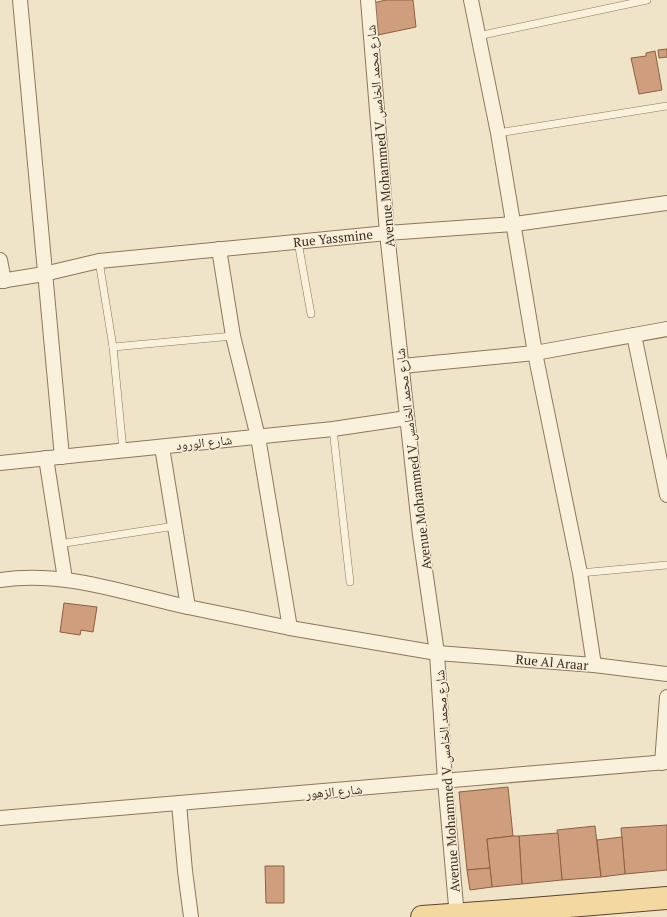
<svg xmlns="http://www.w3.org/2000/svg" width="667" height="917" font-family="'PT Serif','Noto Naskh Arabic',serif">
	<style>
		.building { fill: #cf9f7d; stroke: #8d5f41 }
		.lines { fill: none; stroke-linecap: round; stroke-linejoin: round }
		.service-casing { stroke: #8d765c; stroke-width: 8 }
		.minor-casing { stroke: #8d765c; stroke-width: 16 }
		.primary-casing { stroke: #5b4430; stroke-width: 24 }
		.service { stroke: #faf1dc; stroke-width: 7 }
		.minor { stroke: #faf1dc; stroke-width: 14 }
		.primary { stroke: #f3d9a0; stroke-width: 22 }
		.labels { text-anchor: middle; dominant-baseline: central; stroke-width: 3; stroke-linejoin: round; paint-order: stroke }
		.street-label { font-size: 13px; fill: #3d2e20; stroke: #f7eed8 }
	</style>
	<rect width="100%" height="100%" fill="#f0e4c8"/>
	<g class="building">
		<polygon points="386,0 413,0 416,27 378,35 373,3"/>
		<polygon points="667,49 667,57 659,58 658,50"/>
		<polygon points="655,51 662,90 639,94 631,58 646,56 646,53"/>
		<polygon points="64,603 97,607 93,632 81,630 80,635 60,632"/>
		<polygon points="508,787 513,836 487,839 490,868 467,870 459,792"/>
		<polygon points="667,825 667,870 625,874 621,828"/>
		<polygon points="595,826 601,877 562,880 557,830"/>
		<polygon points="558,833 562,880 522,884 519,836"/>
		<polygon points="513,836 519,836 522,884 492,887 487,839"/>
		<polygon points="622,837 625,874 601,877 597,840"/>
		<polygon points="265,866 284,866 284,903 266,903"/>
		<polygon points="490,868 492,887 470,890 467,870"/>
	</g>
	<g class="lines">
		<defs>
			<g id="service">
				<polyline points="478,36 647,0"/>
				<polyline points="498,133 667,106"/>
				<polyline points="298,242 311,314"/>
				<polyline points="99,261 113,347 123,450"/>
				<polyline points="113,347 233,336"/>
				<polyline points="333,429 350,582"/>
				<polyline points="59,544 175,526"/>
				<polyline points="580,573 667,565"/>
			</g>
			<g id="minor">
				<polyline points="20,0 62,457"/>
				<polyline points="368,0 387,233 420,535 437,653 445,781 457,917"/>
				<polyline points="471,0 498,133 535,353 580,573 594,665"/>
				<polyline points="219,249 233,336 258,437 290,628"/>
				<polyline points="0,260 4,281"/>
				<polyline points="0,281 44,274 99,261 387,233 515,224 667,203"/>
				<polyline points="634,335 667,495"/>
				<polyline points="402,366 535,353 667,329"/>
				<polyline points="162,447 188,607 290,628 437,653 594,665 667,674"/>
				<polyline points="46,458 65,579"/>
				<polyline points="0,463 333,429 407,418"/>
				<path d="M0 580C65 570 126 594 188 607"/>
				<polyline points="662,763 667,697"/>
				<polyline points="179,804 185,871 191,917"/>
				<polyline points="0,818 667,762"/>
			</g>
			<polyline id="primary" points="422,917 520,910 667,898"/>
		</defs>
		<use href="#service" class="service-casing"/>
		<use href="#minor" class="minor-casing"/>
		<use href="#primary" class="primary-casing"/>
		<use href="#service" class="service"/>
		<use href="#minor" class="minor"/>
		<use href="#primary" class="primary"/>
	</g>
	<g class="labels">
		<g class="street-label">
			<text transform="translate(380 136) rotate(-95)">Avenue Mohammed V شارع محمد الخامس</text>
			<text transform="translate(333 238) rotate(-6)">Rue Yassmine</text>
			<text transform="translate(204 442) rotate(-6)">شارع الورود</text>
			<text transform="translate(413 459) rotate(-97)">Avenue Mohammed V شارع محمد الخامس</text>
			<text transform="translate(552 662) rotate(5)">Rue Al Araar</text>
			<text transform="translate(447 781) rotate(-94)">Avenue Mohammed V شارع محمد الخامس</text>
			<text transform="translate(334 791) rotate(-5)">شارع الزهور</text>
		</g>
	</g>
</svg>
